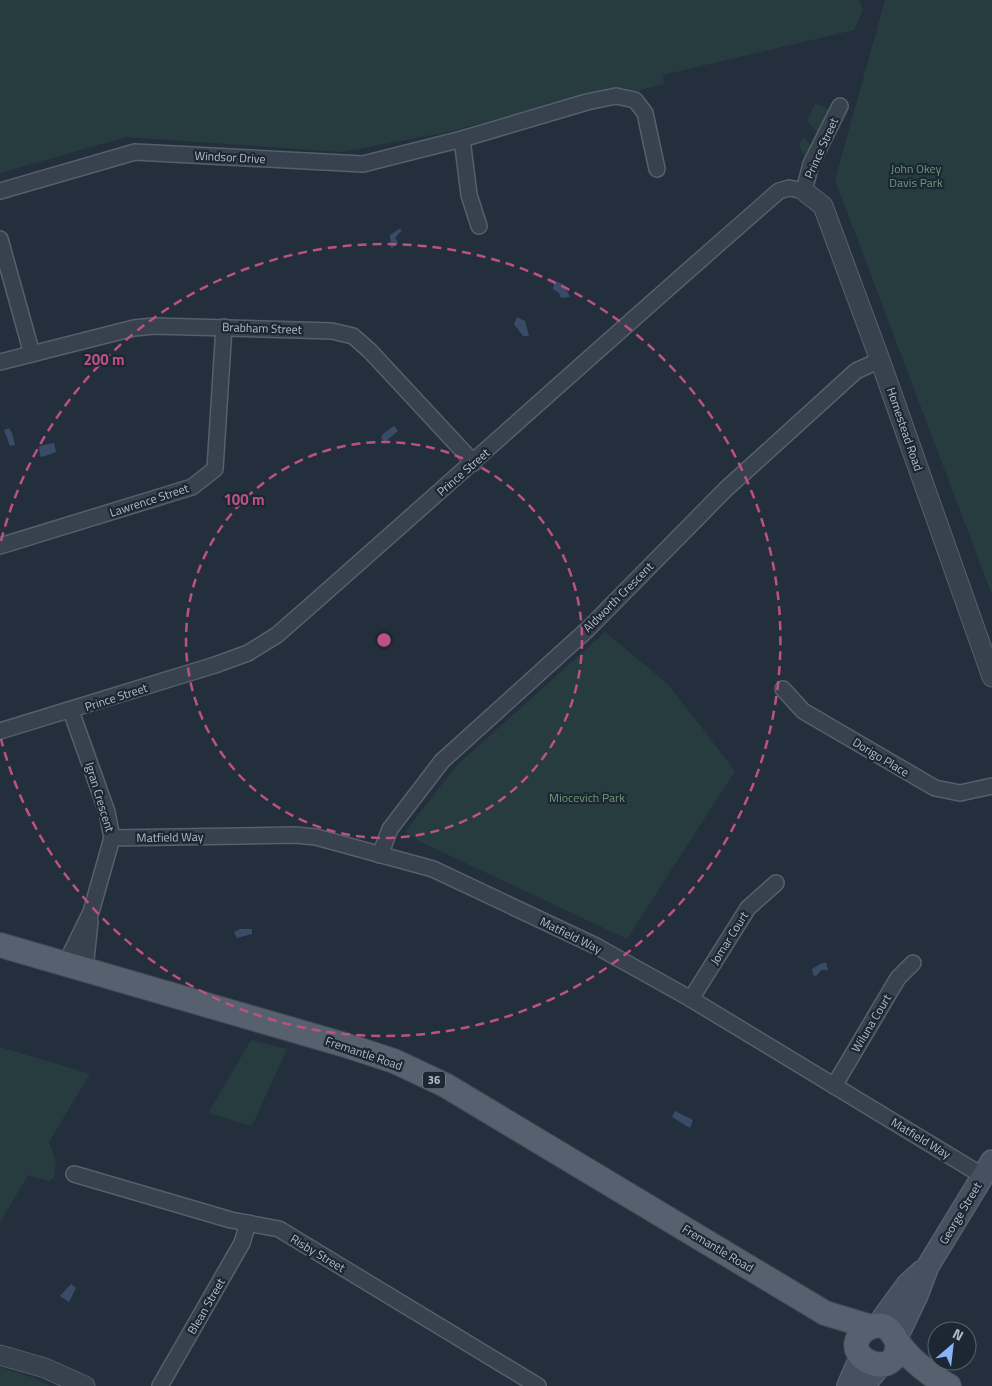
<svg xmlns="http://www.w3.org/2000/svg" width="992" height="1386" font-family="'Titillium Web',sans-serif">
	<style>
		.green { fill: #263c3f }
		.water { fill: #394c67 }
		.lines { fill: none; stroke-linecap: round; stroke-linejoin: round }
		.minor-casing { stroke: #565f6c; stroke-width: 18 }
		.tertiary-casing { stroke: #565f6c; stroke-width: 21 }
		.secondary-casing { stroke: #565f6c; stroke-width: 24 }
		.primary-casing { stroke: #414a57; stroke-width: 26 }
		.minor { stroke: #38414e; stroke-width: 15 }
		.tertiary { stroke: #38414e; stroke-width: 19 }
		.secondary { stroke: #465061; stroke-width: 21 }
		.primary { stroke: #56606e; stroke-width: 24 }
		.ring { fill: none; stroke: #bd5182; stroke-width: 2.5; stroke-dasharray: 9 6 }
		.labels { text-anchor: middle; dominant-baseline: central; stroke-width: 4.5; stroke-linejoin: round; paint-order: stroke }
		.shield { fill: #1d2633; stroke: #878f9c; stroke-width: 1 }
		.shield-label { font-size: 11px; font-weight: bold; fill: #b4bcc9 }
		.street-label { font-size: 12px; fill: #b4bcc9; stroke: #1d2633 }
		.park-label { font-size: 12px; fill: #6b9a76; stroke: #1d2633 }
		.centre { fill: #bd5182; stroke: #1d2633; stroke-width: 2.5 }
		.ring-label { font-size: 15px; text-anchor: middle; font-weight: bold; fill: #bd5182; stroke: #1d2633; stroke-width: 4.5; stroke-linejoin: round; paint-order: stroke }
	</style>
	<rect width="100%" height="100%" fill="#242f3e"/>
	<g class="green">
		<polygon points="0,0 859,0 863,10 854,30 663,75 664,84 636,91 624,88 443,133 341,152 126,137 0,173"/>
		<polygon points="885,0 992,0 992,595 835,180"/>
		<polygon points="815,104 826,107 828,111 818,133 807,121"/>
		<polygon points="803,137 812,146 806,159 799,145"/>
		<polygon points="605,632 669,685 735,771 627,939 421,842 405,832 456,766"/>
		<polygon points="251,1040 287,1049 252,1126 208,1113"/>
		<polygon points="0,1047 90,1074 49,1142 56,1163 54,1178 49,1181 28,1175 0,1222"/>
		<polygon points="0,1367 34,1378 51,1386 0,1386"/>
	</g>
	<g class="water">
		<polygon points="399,229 402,230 395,238 398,242 391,249 390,235"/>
		<polygon points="557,282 563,284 570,297 561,298 559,293 553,289 554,283"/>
		<polygon points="517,317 525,321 529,336 523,336 514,324"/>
		<polygon points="394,426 398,431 385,442 381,438 383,434"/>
		<polygon points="9,428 12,433 15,445 10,446 4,430"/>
		<polygon points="54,443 56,452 42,457 40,456 39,446"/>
		<polygon points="240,929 252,929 252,934 237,938 234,932"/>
		<polygon points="822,963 826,963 828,970 821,970 816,976 813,975 812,969"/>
		<polygon points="675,1111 693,1120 690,1128 672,1117"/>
		<polygon points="71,1284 76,1288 69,1302 60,1296"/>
	</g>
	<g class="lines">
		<defs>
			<g id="minor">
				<polyline points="462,139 469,195 479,226"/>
				<polyline points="0,191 135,152 363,164 462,139 587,102 616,96 635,100 645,113 657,169"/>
				<polyline points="0,239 32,354"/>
				<polyline points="0,362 134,328 154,326 332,331 353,336 370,351 474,463"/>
				<polyline points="0,546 192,487 215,469 224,327"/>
				<polyline points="783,689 803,711 935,788 960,793 992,786"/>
				<path d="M0 731 215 665 248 653 277 635C445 488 610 338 779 191L789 188 804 191 811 164 840 106"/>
				<polyline points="112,838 295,835 316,837 433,869 596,946 691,999 983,1176"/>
				<polyline points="380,855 390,829 442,761 588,629 726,489 856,371 880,360"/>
				<polyline points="66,963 91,912 112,838 107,812 71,711"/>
				<polyline points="85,969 90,921"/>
				<polyline points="691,999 748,908 776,883"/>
				<polyline points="834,1086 898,978 913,963"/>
				<polyline points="74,1174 231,1220 279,1229 538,1386"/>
				<polyline points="160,1386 242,1243 248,1223"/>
			</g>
			<g id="tertiary">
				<polyline points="804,191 823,206 880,360 992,677"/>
				<polyline points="0,1355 45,1368 85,1386"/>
			</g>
			<g id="secondary">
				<polyline points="878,1325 907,1285 921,1272"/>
				<polyline points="896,1339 917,1295 928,1266 992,1161"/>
				<polyline points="848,1386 861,1356"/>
				<polyline points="863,1386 881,1365"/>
			</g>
			<g id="primary">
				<polyline points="0,945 345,1045 394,1061 445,1085 825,1313 871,1327"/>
				<path d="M897 1341C901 1386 834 1357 864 1331 869 1326 878 1324 885 1327 892 1330 893 1336 897 1341 910 1360 930 1375 949 1386"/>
			</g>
		</defs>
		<use href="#minor" class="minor-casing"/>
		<use href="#tertiary" class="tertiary-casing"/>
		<use href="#secondary" class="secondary-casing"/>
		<use href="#primary" class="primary-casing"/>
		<use href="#minor" class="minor"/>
		<use href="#tertiary" class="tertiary"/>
		<use href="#secondary" class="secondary"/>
		<use href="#primary" class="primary"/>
	</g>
	<g class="ring">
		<circle cx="384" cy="640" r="198"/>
		<path d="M1 541A396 396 0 1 1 1 739"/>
	</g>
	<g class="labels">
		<rect class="shield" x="423" y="1071.5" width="22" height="17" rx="4"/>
		<g class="shield-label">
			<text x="434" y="1080">36</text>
		</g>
		<g class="street-label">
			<text transform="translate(821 148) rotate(-66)">Prince Street</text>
			<text transform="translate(230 157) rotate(3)">Windsor Drive</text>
			<text transform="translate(262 328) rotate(2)">Brabham Street</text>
			<text transform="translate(905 429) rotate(71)">Homestead Road</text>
			<text transform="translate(463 472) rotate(-41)">Prince Street</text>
			<text transform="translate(149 500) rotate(-18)">Lawrence Street</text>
			<text transform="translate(618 597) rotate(-45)">Aldworth Crescent</text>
			<text transform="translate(116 697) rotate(-18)">Prince Street</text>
			<text transform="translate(881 757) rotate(31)">Dorigo Place</text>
			<text transform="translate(100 797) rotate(73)">Igran Crescent</text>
			<text transform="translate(170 837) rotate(-1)">Matfield Way</text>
			<text transform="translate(571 935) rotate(26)">Matfield Way</text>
			<text transform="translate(729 938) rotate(-58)">Jomar Court</text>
			<text transform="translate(871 1023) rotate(-59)">Wiluna Court</text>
			<text transform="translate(364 1053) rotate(19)">Fremantle Road</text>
			<text transform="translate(921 1138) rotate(31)">Matfield Way</text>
			<text transform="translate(960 1213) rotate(-59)">George Street</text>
			<text transform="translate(718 1248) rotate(31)">Fremantle Road</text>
			<text transform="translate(318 1253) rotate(31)">Risby Street</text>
			<text transform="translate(206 1306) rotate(-60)">Blean Street</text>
		</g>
		<g class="park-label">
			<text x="916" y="168">John Okey<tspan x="916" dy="14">Davis Park</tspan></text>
			<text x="587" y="797">Miocevich Park</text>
		</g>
	</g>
	<circle cx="384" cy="640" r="8" class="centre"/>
	<g class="ring-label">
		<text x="104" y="365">200 m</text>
		<text x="244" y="505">100 m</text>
	</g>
	<g transform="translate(952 1346) rotate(28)"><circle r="24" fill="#1d2633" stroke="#59626f"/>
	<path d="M0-4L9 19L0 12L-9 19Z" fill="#8ab4f8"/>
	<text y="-8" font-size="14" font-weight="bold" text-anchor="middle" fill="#b4bcc9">N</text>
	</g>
</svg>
